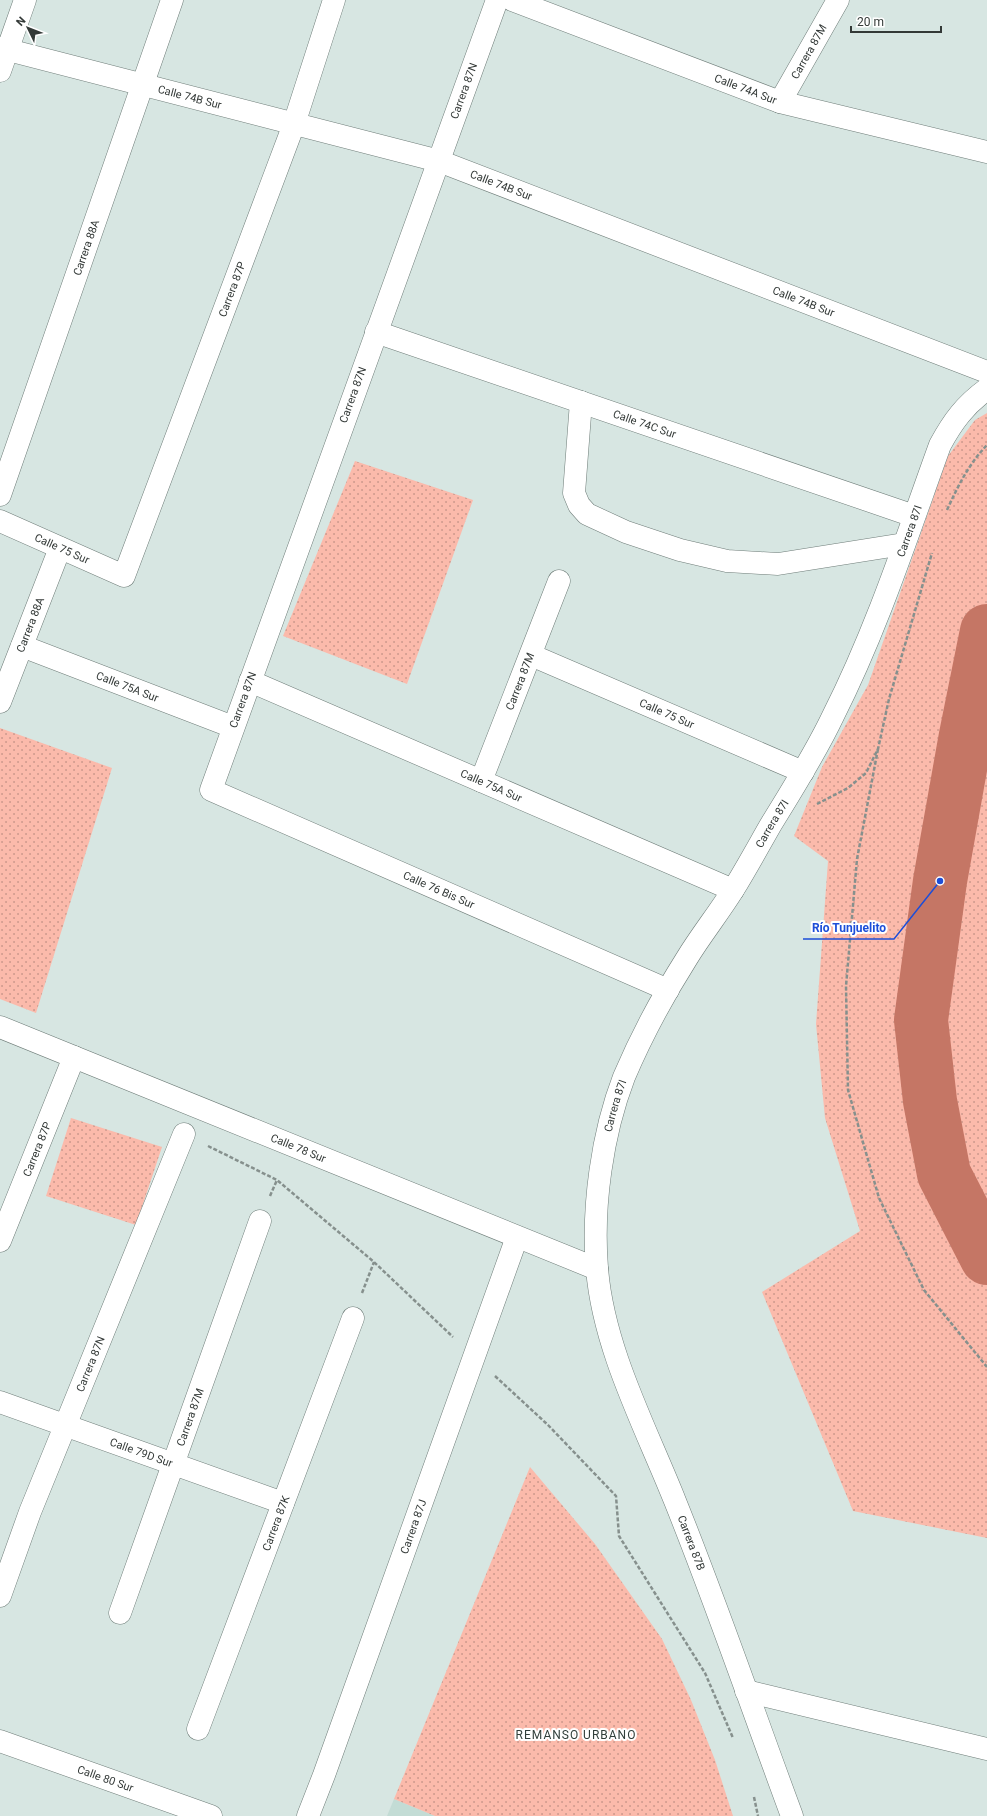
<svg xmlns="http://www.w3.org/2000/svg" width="987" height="1816" font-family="Roboto,sans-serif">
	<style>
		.built { fill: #c3dcd5 }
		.grass { fill: url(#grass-dots) }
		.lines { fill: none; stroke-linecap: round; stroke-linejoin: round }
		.river { stroke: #c57665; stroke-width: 54 }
		.minor-casing { stroke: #6f7d79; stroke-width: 23 }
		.path { stroke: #86908d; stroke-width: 2.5; stroke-dasharray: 4 2; stroke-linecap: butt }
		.minor { stroke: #fff; stroke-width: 22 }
		.labels { text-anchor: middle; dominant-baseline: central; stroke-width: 4; stroke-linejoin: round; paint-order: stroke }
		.street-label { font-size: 11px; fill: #333937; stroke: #fff }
		.neighbourhood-label { font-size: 12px; letter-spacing: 1px; fill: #313e3a; stroke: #fff }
		.leader { fill: none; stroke: #1d4ed8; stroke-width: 1.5 }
		.callout-dot { fill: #1d4ed8; stroke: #fff; stroke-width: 1.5 }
		.callout-label { font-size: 12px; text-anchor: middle; font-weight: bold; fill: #1d4ed8; stroke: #fff; stroke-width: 4; stroke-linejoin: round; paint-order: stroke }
	</style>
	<defs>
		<pattern id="grass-dots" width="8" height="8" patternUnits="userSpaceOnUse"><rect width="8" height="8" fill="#fbbaab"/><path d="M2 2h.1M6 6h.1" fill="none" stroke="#cc988c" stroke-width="1.8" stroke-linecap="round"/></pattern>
	</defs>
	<rect width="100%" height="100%" fill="#d7e6e2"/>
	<polygon class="built" points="394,1799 435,1816 387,1816"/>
	<g class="grass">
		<polygon points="987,413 987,1538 853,1511 762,1292 860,1231 825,1118 816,1024 828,861 794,836 822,767 868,685 948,456 975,420"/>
		<polygon points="355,461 473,500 407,684 283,636"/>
		<polygon points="0,728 112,768 36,1013 0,999"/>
		<polygon points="71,1118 162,1147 136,1225 46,1196"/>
		<polygon points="530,1467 595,1544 662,1639 691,1700 715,1760 733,1816 435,1816 394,1799"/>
	</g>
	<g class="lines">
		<polyline class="river" points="987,631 966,735 940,881 921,1020 930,1101 944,1174 987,1258"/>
		<defs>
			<g id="minor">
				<path id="s1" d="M497 0 211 790 668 990"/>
				<path id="s2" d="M512 0 780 102 987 152"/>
				<path id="s3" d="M0 48 439 161 987 372"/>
				<polyline points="0,71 25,0"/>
				<path id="s4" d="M780 102 838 0"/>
				<path id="s5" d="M376 332 914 516"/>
				<polyline points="581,402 574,493 579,505 587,514 626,532 680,550 727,561 778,564 904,544"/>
				<path id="s6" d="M0 495 172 0"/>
				<path id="s7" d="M0 521 124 576 294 124 334 0"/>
				<path id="s8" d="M22 646 233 727"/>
				<path id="s9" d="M531 655 803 772"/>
				<path id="s10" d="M250 681 733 890"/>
				<path id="s11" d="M0 702 60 548"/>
				<path id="s12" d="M481 781 559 581"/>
				<path id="s13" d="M0 1027 597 1269"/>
				<path id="s14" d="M0 1241 74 1057"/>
				<path id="s15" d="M0 1402 283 1503"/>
				<path id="s16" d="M0 1596 30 1512 184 1134"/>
				<path id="s17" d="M120 1613 260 1221"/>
				<polyline points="746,1691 987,1749"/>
				<path id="s18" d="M198 1729 353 1318"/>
				<path id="s19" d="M0 1741 211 1816"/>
				<path id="s20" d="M308 1816 324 1775 517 1237"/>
				<path id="s21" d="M792 1816C753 1711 717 1605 675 1501 646 1428 603 1348 597 1268 592 1207 602 1134 624 1077 641 1037 663 996 687 958 701 935 718 914 733 890 746 869 758 847 770 826 792 790 815 754 833 716 877 629 907 536 940 445 953 421 965 405 987 389"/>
			</g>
		</defs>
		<use href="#minor" class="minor-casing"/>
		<g class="path">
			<path d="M947 510C958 486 968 465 987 445"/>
			<polyline points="878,749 857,859 846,986 848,1090 879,1198 924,1290 987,1367"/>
			<polyline points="817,804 848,788 866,773 878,749 889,699 932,553"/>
			<polyline points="208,1146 277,1180 374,1262 453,1337"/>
			<polyline points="270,1196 277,1180"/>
			<polyline points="362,1293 374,1262"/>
			<polyline points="495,1376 548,1425 616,1496 619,1536 705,1673 733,1738"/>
			<polyline points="754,1797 758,1816"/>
		</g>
		<use href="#minor" class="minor"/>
	</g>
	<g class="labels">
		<g class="street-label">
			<text stroke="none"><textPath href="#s4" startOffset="58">Carrera 87M</textPath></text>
			<text stroke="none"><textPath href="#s2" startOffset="250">Calle 74A Sur</textPath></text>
			<text transform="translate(464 91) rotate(-70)">Carrera 87N</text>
			<text stroke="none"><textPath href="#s3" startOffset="196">Calle 74B Sur</textPath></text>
			<text stroke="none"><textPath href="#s3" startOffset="520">Calle 74B Sur</textPath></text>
			<text stroke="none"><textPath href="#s6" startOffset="262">Carrera 88A</textPath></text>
			<text stroke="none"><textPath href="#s7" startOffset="442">Carrera 87P</textPath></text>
			<text stroke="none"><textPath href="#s3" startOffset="844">Calle 74B Sur</textPath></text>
			<text transform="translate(353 395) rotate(-70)">Carrera 87N</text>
			<text stroke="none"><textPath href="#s5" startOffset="284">Calle 74C Sur</textPath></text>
			<text stroke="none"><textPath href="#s21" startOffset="1395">Carrera 87I</textPath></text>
			<text stroke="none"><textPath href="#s7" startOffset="68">Calle 75 Sur</textPath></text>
			<text stroke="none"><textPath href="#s11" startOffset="83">Carrera 88A</textPath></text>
			<text stroke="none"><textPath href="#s12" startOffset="107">Carrera 87M</textPath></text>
			<text stroke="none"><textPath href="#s8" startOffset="113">Calle 75A Sur</textPath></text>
			<text transform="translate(243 700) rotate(-70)">Carrera 87N</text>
			<text stroke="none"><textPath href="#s9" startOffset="148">Calle 75 Sur</textPath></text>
			<text stroke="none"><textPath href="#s10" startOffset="263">Calle 75A Sur</textPath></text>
			<text stroke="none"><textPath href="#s21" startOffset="1071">Carrera 87I</textPath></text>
			<text stroke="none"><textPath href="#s1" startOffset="1089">Calle 76 Bis Sur</textPath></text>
			<text stroke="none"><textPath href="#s21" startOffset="747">Carrera 87I</textPath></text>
			<text stroke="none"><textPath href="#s13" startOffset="322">Calle 78 Sur</textPath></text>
			<text stroke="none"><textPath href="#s14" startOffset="99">Carrera 87P</textPath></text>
			<text stroke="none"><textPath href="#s16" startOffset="249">Carrera 87N</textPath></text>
			<text stroke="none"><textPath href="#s17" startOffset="208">Carrera 87M</textPath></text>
			<text stroke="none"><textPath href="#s15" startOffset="150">Calle 79D Sur</textPath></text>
			<text stroke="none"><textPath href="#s18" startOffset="220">Carrera 87K</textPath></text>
			<text stroke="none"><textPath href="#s20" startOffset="308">Carrera 87J</textPath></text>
			<text transform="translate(691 1543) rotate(69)">Carrera 87B</text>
			<text stroke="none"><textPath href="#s19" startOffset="112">Calle 80 Sur</textPath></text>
		</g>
		<g class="neighbourhood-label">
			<text x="576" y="1735">REMANSO URBANO</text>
		</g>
	</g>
	<path class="leader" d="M940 881L894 939H803"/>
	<circle class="callout-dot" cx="940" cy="881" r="4"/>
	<g class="callout-label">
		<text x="849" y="932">Río Tunjuelito</text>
	</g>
	<g transform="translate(28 28) rotate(313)" stroke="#ffffff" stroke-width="3" paint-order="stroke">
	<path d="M0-3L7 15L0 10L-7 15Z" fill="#333937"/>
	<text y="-6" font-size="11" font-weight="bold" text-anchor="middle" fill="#333937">N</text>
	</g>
	<path d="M851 26v6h90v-6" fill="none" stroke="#333937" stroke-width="2"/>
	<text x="857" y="26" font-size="12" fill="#333937" stroke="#ffffff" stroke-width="3" paint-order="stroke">20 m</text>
</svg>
